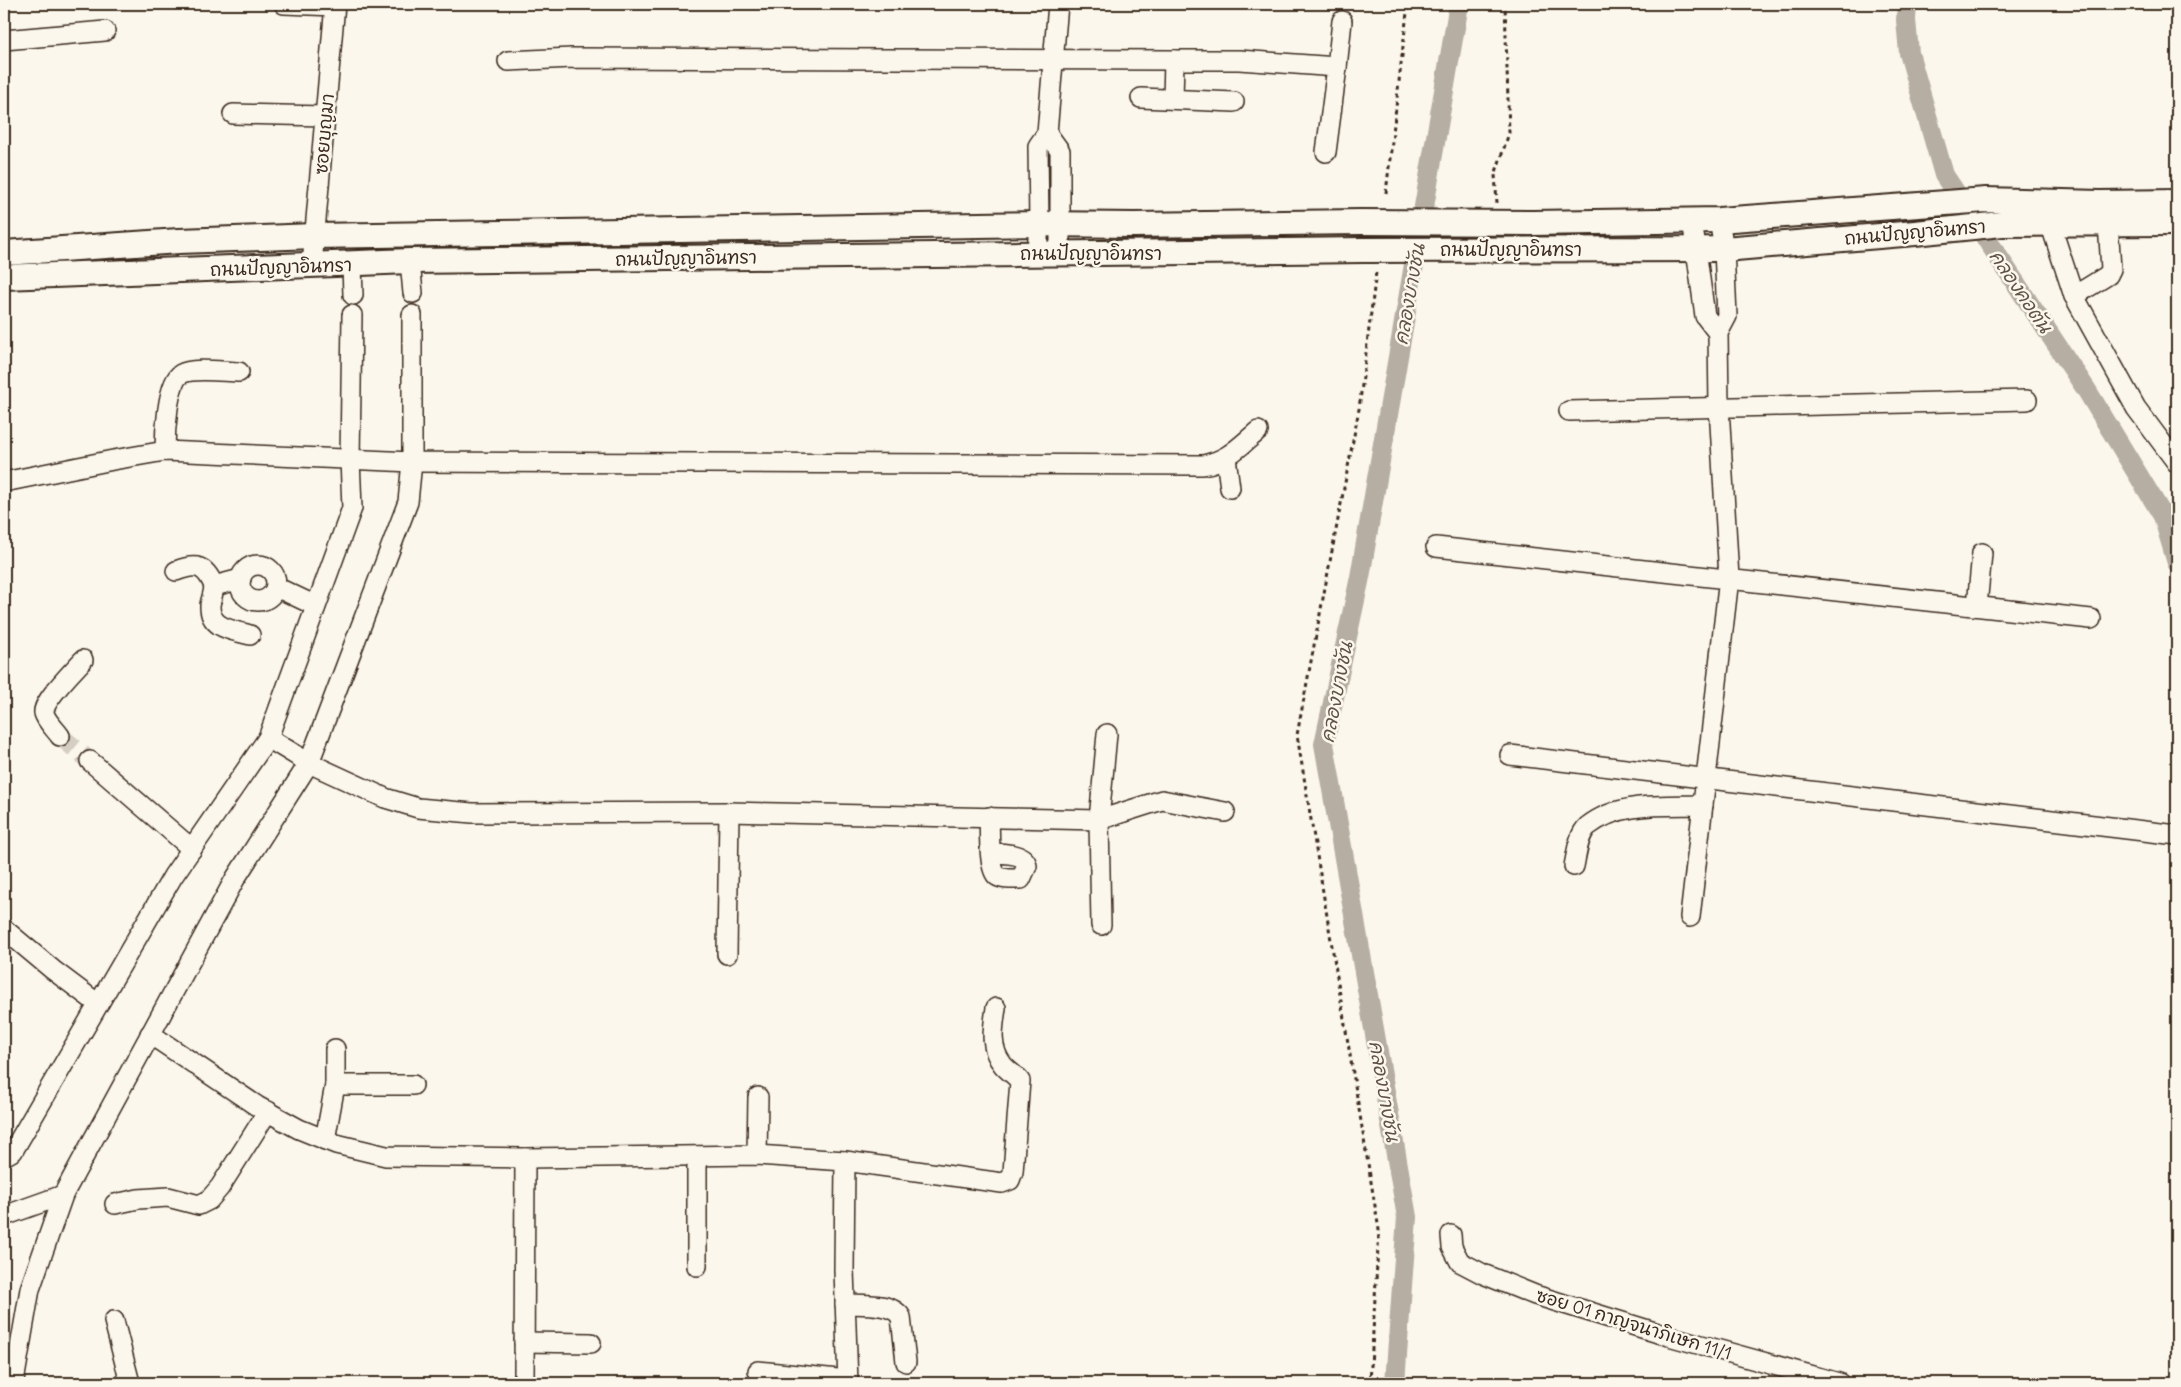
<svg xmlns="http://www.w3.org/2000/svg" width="2181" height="1387" font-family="Delius,'Playpen Sans Thai',sans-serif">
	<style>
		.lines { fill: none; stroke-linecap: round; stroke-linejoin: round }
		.canal { stroke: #b6aea2; stroke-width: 20 }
		.minor-tunnel { stroke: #d5cec3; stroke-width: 19; stroke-dasharray: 19 9; stroke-linecap: butt }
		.minor-casing { stroke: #3b2a1e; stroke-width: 22 }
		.major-casing { stroke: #3b2a1e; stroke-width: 28 }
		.path { stroke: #3b2a1e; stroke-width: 3; stroke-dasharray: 4 4; stroke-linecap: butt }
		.minor { stroke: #fbf7ec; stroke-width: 19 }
		.major { stroke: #fbf7ec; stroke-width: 24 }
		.labels { text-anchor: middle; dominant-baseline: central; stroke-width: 5; stroke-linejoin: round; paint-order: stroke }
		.street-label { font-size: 18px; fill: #3b2a1e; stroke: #fbf7ec }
		.water-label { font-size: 19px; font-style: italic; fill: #605246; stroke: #fbf7ec }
	</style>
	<rect width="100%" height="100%" fill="#fbf7ec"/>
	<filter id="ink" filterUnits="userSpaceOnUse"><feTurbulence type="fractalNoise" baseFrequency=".02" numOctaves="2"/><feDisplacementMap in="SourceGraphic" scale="10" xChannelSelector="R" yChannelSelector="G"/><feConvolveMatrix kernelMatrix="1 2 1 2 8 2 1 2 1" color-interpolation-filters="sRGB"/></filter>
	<g filter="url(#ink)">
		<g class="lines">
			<g class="canal">
				<polyline points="1907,4 1906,20 1909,53 1944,175 2086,389 2163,516 2177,563"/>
				<polyline points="1395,1383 1407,1217 1324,744 1360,577 1459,4"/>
			</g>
			<polyline class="minor-tunnel" points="60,736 90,761"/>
			<defs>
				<g id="minor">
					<polyline points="284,4 335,6"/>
					<polyline points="4,40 105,31"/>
					<polyline points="508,61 572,58 1174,60 1239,60 1337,67 1326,152"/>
					<polyline points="1337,67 1342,21"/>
					<polyline points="1141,98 1234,102"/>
					<polyline points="1173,99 1174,60"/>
					<polyline points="233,114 325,116"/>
					<polyline points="1047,133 1060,151 1060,254"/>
					<polyline points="1692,219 1705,316 1718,333"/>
					<polyline points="2050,223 2074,296 2136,408 2177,463"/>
					<polyline points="1037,253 1039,224 1038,146 1047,133 1058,4"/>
					<polyline points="410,261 413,293"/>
					<polyline points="312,265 335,4"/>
					<polyline points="352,265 353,295"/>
					<polyline points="2074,296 2108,275 2111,269 2108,223"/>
					<polyline points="1569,411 2027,400"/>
					<path d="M165 451C165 436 167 382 181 374 193 367 225 372 239 372"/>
					<polyline points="1226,458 1230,488"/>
					<path d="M4 482 113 460 165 451 412 462 1203 465C1227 461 1239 447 1258 431"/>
					<polyline points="1436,547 2091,619"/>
					<circle cx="258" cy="583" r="18"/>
					<path d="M176 571C196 563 205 565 214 586"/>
					<path d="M241 579 214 586C214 592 211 599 210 605 209 629 233 630 250 635"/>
					<polyline points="276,587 316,606"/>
					<polyline points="1977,606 1982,553"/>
					<path d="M60 736C55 729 46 721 44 713 41 703 75 669 83 660"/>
					<polyline points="268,738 309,763 385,798 418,808 472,813 729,812 1099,820 1162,800 1225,812"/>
					<polyline points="1510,755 2177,835"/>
					<polyline points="90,761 192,849"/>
					<path d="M989 817C990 829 988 869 997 876 1003 880 1014 879 1021 879L1027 866C1025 852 1002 854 991 853"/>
					<path d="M1574 866C1577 853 1578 835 1588 826 1619 801 1666 806 1703 805"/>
					<polyline points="1690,917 1729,578 1719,407 1718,333 1727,316 1724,249 1719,220"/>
					<polyline points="1101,925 1099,820 1107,734"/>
					<polyline points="4,929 53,970 97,1003"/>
					<polyline points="727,954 729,812"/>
					<polyline points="150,1034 257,1106 299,1129 336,1144 386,1156 525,1158 757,1155 845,1161 844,1270 848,1383"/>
					<polyline points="335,1049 335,1085"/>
					<polyline points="325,1140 335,1085 413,1085"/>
					<polyline points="757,1155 758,1097"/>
					<polyline points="4,1156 13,1151 173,876 268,738 352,508 350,459 352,315"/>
					<path d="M845 1161 1002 1183 1010 1180 1013 1172 1020 1081C1015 1075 1008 1071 1003 1065 989 1048 993 1028 996 1008"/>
					<polyline points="115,1204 138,1199 168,1197 199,1205 209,1200 220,1187 268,1111"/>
					<polyline points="4,1216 63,1195"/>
					<polyline points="1451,1235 1452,1247 1460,1262 1483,1274 1535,1295 1658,1333 1839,1383"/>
					<polyline points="697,1266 697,1156"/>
					<path d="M845 1304C861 1305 892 1302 901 1317L906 1362"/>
					<polyline points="114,1321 130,1383"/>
					<polyline points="524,1342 591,1343"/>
					<polyline points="758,1371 848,1380"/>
					<polyline points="15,1376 30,1289 63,1195 235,879 309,763 408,502 412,462 412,315"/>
					<polyline points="524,1383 525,1158"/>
				</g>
				<g id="major">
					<polyline points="4,253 179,241 314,236 1039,224 1134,225 1361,222 1533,223 1719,220 1986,200 2100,203 2177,202"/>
					<polyline points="4,277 410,261 1363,250 1724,249 1915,233 2002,224 2177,223"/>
				</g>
			</defs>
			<use href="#minor" class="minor-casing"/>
			<use href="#major" class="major-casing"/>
			<g class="path">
				<polyline points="1386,193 1408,4"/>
				<polyline points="1497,203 1495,175 1509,133 1505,4"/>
				<polyline points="1370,1383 1379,1230 1297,735 1359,409 1376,272"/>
			</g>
			<use href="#minor" class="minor"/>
			<use href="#major" class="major"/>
		</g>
	</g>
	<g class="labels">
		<g class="street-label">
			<text transform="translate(324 134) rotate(-85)">ซอยบุญมา</text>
			<text transform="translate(1915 232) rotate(-5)">ถนนปัญญาอินทรา</text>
			<text x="1511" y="249">ถนนปัญญาอินทรา</text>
			<text x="1091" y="253">ถนนปัญญาอินทรา</text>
			<text transform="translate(686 258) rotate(-1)">ถนนปัญญาอินทรา</text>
			<text transform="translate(281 267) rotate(-2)">ถนนปัญญาอินทรา</text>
			<text transform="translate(1634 1324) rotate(17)">ซอย 01 กาญจนาภิเษก 11/1</text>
		</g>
		<g class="water-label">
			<text transform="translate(2021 291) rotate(56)">คลองคอตัน</text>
			<text transform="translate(1409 294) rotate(-80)">คลองบางชัน</text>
			<text transform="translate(1336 692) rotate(-79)">คลองบางชัน</text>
			<text transform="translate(1385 1091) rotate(80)">คลองบางชัน</text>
		</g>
	</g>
	<rect width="2181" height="1387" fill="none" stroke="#fbf7ec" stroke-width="20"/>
	<rect x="10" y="10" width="2161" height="1367" fill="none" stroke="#3b2a1e" stroke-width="2" filter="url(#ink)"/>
</svg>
